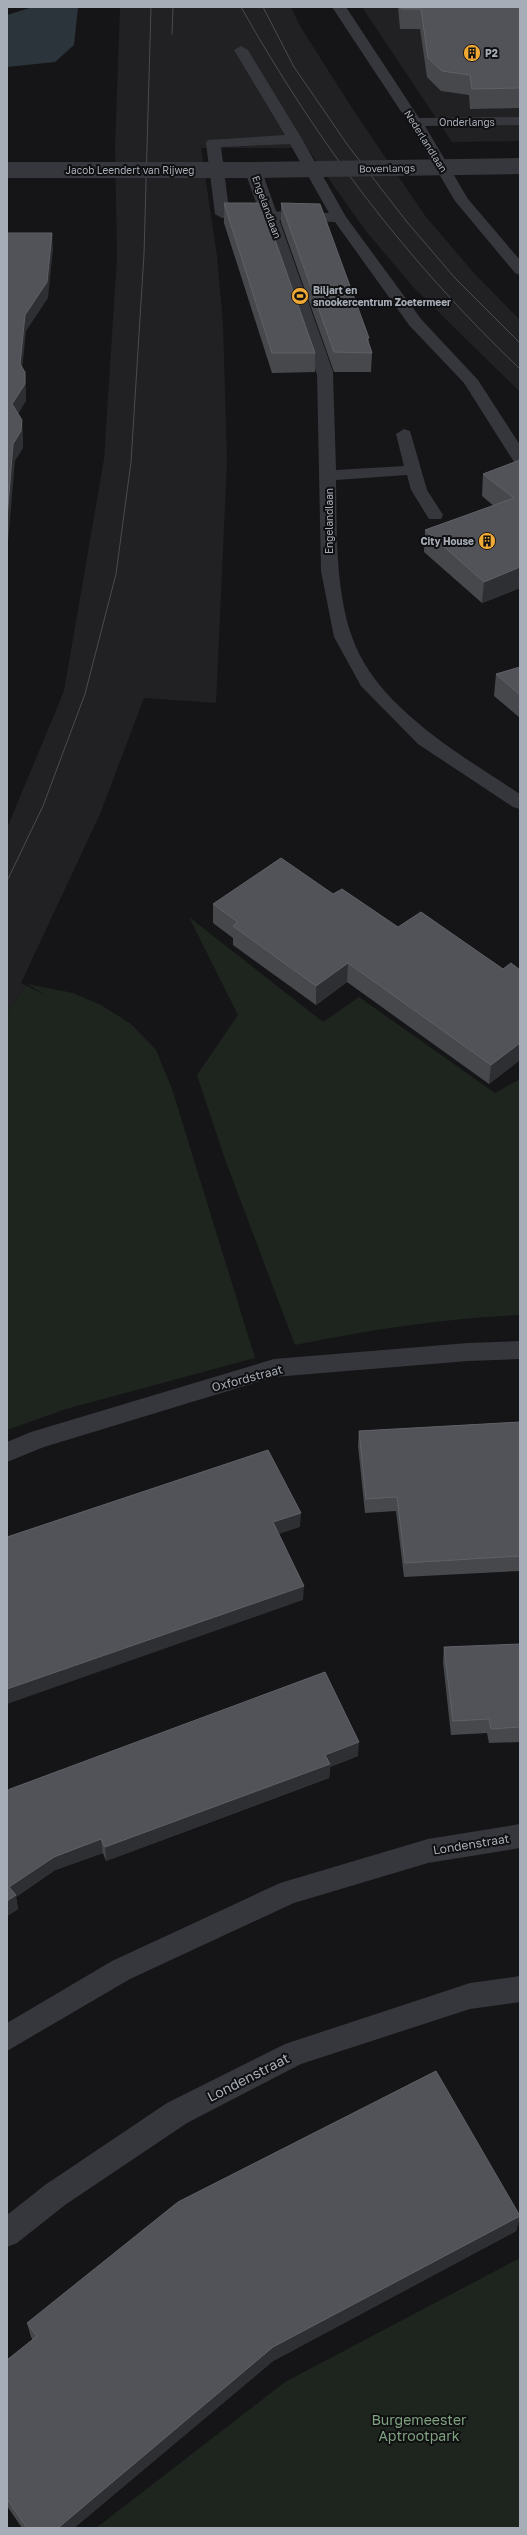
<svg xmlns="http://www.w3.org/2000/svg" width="527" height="2535" font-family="'Golos Text',sans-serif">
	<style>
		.built { fill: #212124 }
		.green { fill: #1d251e }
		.water { fill: #2b343b }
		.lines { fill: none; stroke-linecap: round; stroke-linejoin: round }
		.minor { fill: #36373c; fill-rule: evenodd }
		.tram { stroke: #494b51; stroke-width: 1 }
		.minor-bridge { stroke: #36373c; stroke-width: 16 }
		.wall { fill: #46484c }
		.shaded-wall { fill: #2e2f32 }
		.building { fill: #515358; stroke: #5e6166 }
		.labels { text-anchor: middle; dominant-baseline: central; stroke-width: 4; stroke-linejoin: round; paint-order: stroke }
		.far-poi-label { font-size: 10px; font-weight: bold; fill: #a7adb7; stroke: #101012; text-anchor: start }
		.far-street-label { font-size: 10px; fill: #a7adb7; stroke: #101012 }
		.street-label { font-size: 12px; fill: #a7adb7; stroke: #101012 }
		.near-street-label { font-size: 14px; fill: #a7adb7; stroke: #101012 }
		.near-park-label { font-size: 14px; fill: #7ea27f; stroke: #101012 }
	</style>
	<rect width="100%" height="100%" fill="#151517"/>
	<g class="built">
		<polygon points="120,7 291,7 300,26 354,111 426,217 474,273 520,320 520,392 414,288 365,230 307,148 201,148 217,256 223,323 227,462 216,703 144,698 100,814 21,983 25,986 7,1013 7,828 64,691 104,459 117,257 115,148"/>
		<polygon points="362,7 520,7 520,141 452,142"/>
	</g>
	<g class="green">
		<path d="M189 917 323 1022 359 997 495 1093 520 1079V1315C445 1318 369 1330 295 1345L226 1162 197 1075 238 1015Z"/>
		<polygon points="21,983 47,996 27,984 73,993 101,1005 131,1024 156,1050 172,1089 255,1358 66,1409 7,1430 7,1013 25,986"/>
		<polygon points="520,2258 520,2528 96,2528 285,2382"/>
	</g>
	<polygon class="water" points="33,7 78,7 74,45 55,62 7,67 7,15"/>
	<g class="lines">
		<g class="minor">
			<polygon points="332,7 346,7 419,118 520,117 520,125 425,126 468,199 520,260 520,275 515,273 455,201 408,122"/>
			<path d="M241 46 248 50 302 139 346 217 421 319 478 380 520 445V463L514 462 464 383 409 325 335 222 222 218 215 214 206 143 208 140 285 135 234 50ZM290 144 329 213 229 210 221 147Z"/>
			<path d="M325 368 333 373 336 470 404 466 396 434 404 429 410 431 427 490 443 515 441 519H429L411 490 407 475 336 480C337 530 335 589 352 637 376 707 461 755 520 794V809L513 807 418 744 361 686 334 637 321 571 317 373Z"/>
			<polygon points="520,1341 520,1359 468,1361 274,1377 44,1447 7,1462 7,1442 31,1432 274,1359 468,1343"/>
			<polygon points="520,1824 520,1848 428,1863 294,1903 130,1979 7,2051 7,2023 112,1961 280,1883 428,1839"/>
			<polygon points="520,1976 520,2002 470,2009 301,2064 187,2123 65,2205 17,2243 7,2247 7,2215 45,2185 167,2103 285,2044 470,1983"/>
		</g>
		<g class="tram">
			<path d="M241 7C319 145 405 259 520 369"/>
			<polyline points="263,7 294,67 349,147 407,222 455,278 520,343"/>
			<polyline points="172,34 173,7"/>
			<polyline points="7,881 43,806 85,694 116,574 131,462 144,254 151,7"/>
		</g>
		<g class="minor-bridge">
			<polyline points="7,170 253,170 520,166"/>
			<polyline points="253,170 325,373"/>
		</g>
	</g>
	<g class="wall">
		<polygon points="398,7 520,7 520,108 470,109 469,95 441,91 427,77 420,29 400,29"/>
		<polygon points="224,203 315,353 315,372 272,373 224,223"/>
		<polygon points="281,203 369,338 369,345 372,353 371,372 334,372 281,222"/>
		<polygon points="520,460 520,588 482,603 424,552 425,530 494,506 482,496 483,474"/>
		<polygon points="520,667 520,718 494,696 496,674"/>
		<polygon points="333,894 398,927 503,969 520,970 520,1060 489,1084 347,982 316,1005 233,945 233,938 213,923 213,904"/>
		<polygon points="520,1422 520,1571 404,1577 396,1511 365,1513 358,1446 359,1431"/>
		<polygon points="520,1644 520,1742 489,1743 487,1733 451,1735 443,1662 444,1647"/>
		<polygon points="358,1756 330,1767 329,1778 106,1861 103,1853 55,1870 16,1897 18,1909 7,1916 7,1791"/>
		<polygon points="520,2216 516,2231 273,2361 74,2528 22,2528 7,2506 7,2360 33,2340 31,2337 27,2323"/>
	</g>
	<g class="shaded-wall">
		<polygon points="52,233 53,249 48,298 26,331 21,380 20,364 25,315"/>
		<polygon points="367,338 369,338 369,353"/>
		<polygon points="25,372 26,389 26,401 14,421 12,404"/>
		<polygon points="22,420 23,436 23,448 15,461 7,554 7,519 13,444"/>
		<polygon points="520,567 520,588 482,603 484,582"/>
		<polygon points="348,963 347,982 316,1005 316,986"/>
		<polygon points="520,1043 520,1060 489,1084 491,1065"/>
		<polygon points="301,1513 300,1527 273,1536 273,1522"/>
		<polygon points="304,1586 303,1600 7,1704 7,1689"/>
		<polygon points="359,1742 358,1756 330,1767 329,1778 106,1861 105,1847 325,1755"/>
		<polygon points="101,1839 103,1853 55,1870 16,1897 18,1909 7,1916 7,1901 9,1887 54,1857"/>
		<polygon points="520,2216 516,2231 273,2361 74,2528 58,2528 273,2347"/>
	</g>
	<g class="building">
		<polygon points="401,7 520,7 520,88 472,89 470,75 442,71 428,58 421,9 401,9"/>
		<polygon points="224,203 262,203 315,353 272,353"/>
		<polygon points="281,203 320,204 369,338 367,338 372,353 334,352"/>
		<polygon points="7,233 52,233 47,282 25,315 20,364 25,372 25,384 12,404 22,420 21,431 13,444 7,519"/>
		<polygon points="520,460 520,567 484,582 425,530 514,498 483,474"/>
		<polygon points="520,667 520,695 496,674"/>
		<polygon points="281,858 333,894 342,889 398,927 421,912 503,969 511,963 520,970 520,1043 491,1065 348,963 316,986 233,926 238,922 213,904"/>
		<polygon points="520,1422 520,1556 405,1563 397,1497 366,1499 359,1431"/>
		<polygon points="268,1450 301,1513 273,1522 304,1586 7,1689 7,1537"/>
		<polygon points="520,1644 520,1727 491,1729 489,1719 453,1721 444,1647"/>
		<polygon points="325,1672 359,1742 325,1755 330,1764 105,1847 101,1839 54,1857 9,1887 16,1895 7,1901 7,1791 10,1789"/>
		<polygon points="436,2071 520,2216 273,2347 58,2528 27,2528 7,2499 7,2360 37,2336 27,2323 178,2202"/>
	</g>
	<defs>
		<symbol id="building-disc" viewBox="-11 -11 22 22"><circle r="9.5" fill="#f0a934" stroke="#101012"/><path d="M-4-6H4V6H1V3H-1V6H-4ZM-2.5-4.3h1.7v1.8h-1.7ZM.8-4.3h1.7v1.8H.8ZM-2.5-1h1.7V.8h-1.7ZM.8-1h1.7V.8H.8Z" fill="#111"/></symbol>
		<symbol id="stadium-disc" viewBox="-11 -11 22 22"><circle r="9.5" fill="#f0a934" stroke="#101012"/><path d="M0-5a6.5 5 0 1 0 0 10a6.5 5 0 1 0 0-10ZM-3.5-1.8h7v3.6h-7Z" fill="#111"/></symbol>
	</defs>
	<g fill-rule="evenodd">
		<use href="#building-disc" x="462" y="43" width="20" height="20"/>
		<use href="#stadium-disc" x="290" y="286" width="20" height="20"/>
		<use href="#building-disc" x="477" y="531" width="20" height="20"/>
	</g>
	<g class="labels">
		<g class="far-poi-label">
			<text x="485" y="53">P2</text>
			<text x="313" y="290">Biljart en<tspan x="313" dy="12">snookercentrum Zoetermeer</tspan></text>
			<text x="474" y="541" text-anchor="end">City House</text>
		</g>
		<g class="far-street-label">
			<text x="467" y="122">Onderlangs</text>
			<text transform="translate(426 141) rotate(58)">Nederlandlaan</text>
			<text transform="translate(387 168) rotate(-1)">Bovenlangs</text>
			<text x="130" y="170">Jacob Leendert van Rijweg</text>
			<text transform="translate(267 207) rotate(70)">Engelandlaan</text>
			<text transform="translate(329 521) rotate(-90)">Engelandlaan</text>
		</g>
		<g class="street-label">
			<text transform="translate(247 1378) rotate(-15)">Oxfordstraat</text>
			<text transform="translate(471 1844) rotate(-9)">Londenstraat</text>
		</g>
		<g class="near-street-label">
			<text transform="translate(248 2077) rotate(-27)">Londenstraat</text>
		</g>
		<g class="near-park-label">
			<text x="419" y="2419">Burgemeester<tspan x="419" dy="16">Aptrootpark</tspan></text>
		</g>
	</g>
	<rect width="527" height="2535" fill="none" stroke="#a7adb7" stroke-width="16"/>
</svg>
